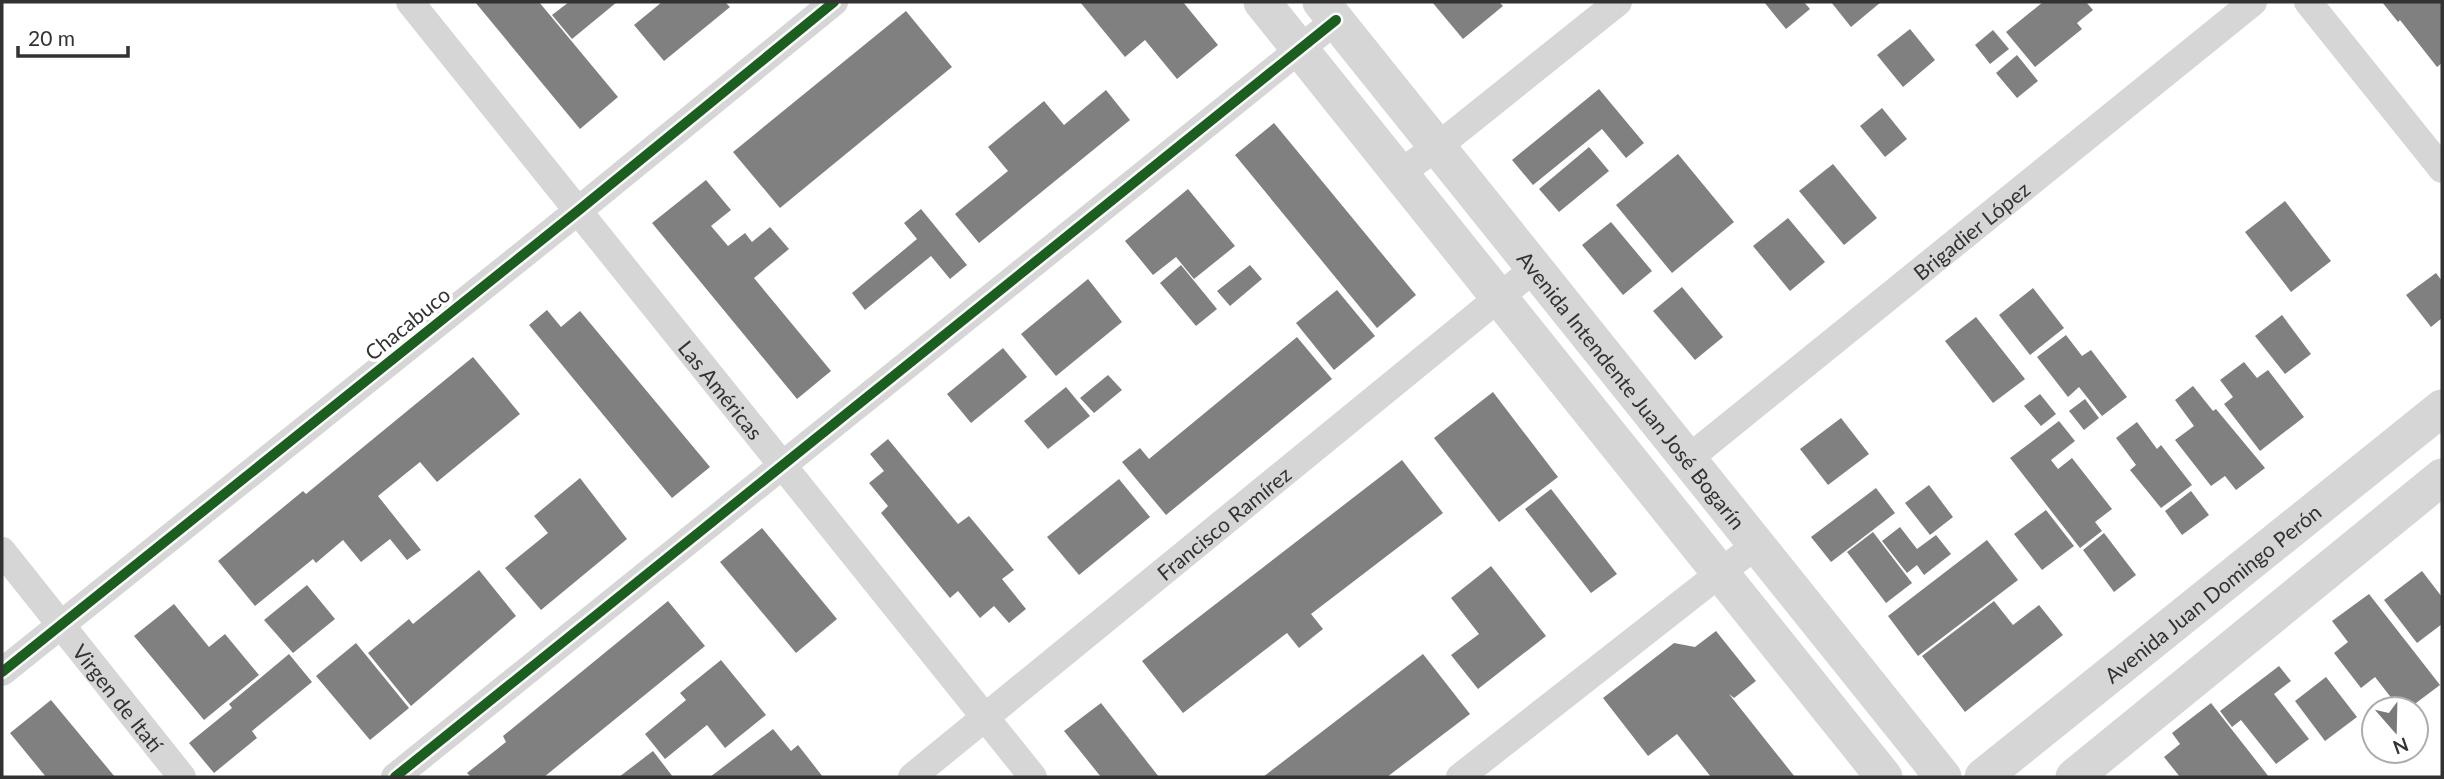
<svg xmlns="http://www.w3.org/2000/svg" width="2444" height="779" font-family="Lato,sans-serif">
	<style>
		.building { fill: #808080 }
		.lines { fill: none; stroke-linecap: round; stroke-linejoin: round }
		.minor { stroke: #d6d6d6; stroke-width: 28 }
		.tertiary { stroke: #d6d6d6; stroke-width: 37 }
		.cycleway-casing { stroke: #fff; stroke-width: 15 }
		.cycleway { stroke: #1b5e20; stroke-width: 10 }
		.labels { text-anchor: middle; dominant-baseline: central; stroke-width: 7; stroke-linejoin: round; paint-order: stroke }
		.street-label { font-size: 21px; fill: #323232; stroke: #fff }
	</style>
	<rect width="100%" height="100%" fill="#fff"/>
	<g class="building">
		<polygon points="475,2 539,2 618,97 580,129"/>
		<polygon points="569,2 617,2 572,39 552,15"/>
		<polygon points="662,2 725,2 730,7 664,61 634,25"/>
		<polygon points="1080,2 1183,2 1218,45 1177,79 1145,40 1125,57"/>
		<polygon points="1432,2 1499,2 1503,6 1463,39"/>
		<polygon points="1764,2 1804,2 1810,9 1786,29"/>
		<polygon points="1831,2 1881,2 1851,27"/>
		<polygon points="2043,2 2086,2 2093,10 2077,23 2082,29 2035,67 2006,32"/>
		<polygon points="2382,2 2442,2 2442,63 2437,67 2400,20 2398,22"/>
		<polygon points="906,11 952,67 780,208 733,152"/>
		<polygon points="1910,29 1935,60 1903,87 1877,55"/>
		<polygon points="1993,30 2009,49 1990,64 1975,45"/>
		<polygon points="2017,55 2038,81 2017,98 1996,73"/>
		<polygon points="1599,89 1644,143 1626,158 1602,129 1533,185 1512,160"/>
		<polygon points="1106,90 1130,120 979,243 955,214 1008,171 988,147 1044,101 1064,125"/>
		<polygon points="1882,108 1907,139 1885,157 1860,126"/>
		<polygon points="1274,123 1416,295 1377,328 1235,155"/>
		<polygon points="1589,147 1609,171 1559,212 1539,189"/>
		<polygon points="1678,154 1734,222 1672,273 1616,205"/>
		<polygon points="1833,164 1877,218 1844,245 1799,191"/>
		<polygon points="706,180 731,210 711,226 728,246 745,233 752,242 770,227 789,249 754,278 831,371 797,399 652,223"/>
		<polygon points="1188,189 1235,246 1194,279 1176,257 1153,275 1125,241"/>
		<polygon points="2285,201 2331,261 2291,292 2245,232"/>
		<polygon points="921,209 967,265 950,279 931,256 865,310 852,293 917,239 904,223"/>
		<polygon points="1788,218 1825,262 1790,291 1753,246"/>
		<polygon points="1611,222 1652,271 1623,295 1582,245"/>
		<polygon points="1181,265 1217,309 1196,326 1160,283"/>
		<polygon points="1250,265 1262,279 1230,306 1217,291"/>
		<polygon points="2436,273 2442,281 2442,318 2431,327 2406,295"/>
		<polygon points="1088,279 1122,322 1056,376 1021,334"/>
		<polygon points="1682,287 1723,337 1695,360 1653,311"/>
		<polygon points="2033,288 2064,328 2030,355 1999,315"/>
		<polygon points="1337,290 1375,336 1334,370 1296,323"/>
		<polygon points="547,310 561,327 580,311 710,467 672,498 529,325"/>
		<polygon points="2282,315 2311,354 2285,374 2255,336"/>
		<polygon points="1976,317 2025,379 1993,403 1945,341"/>
		<polygon points="2066,335 2082,356 2091,350 2127,397 2102,416 2079,387 2068,397 2037,357"/>
		<polygon points="1297,337 1332,379 1166,515 1122,462 1140,448 1149,459"/>
		<polygon points="1003,348 1027,377 971,423 947,394"/>
		<polygon points="473,357 520,414 437,482 420,462 378,496 421,550 407,560 390,539 361,562 343,540 316,563 313,559 255,606 218,561 303,491 306,494"/>
		<polygon points="2244,362 2257,378 2268,370 2304,417 2260,451 2224,404 2233,397 2220,380"/>
		<polygon points="1108,375 1122,390 1094,413 1080,398"/>
		<polygon points="2193,386 2213,411 2216,409 2265,468 2236,490 2225,476 2211,486 2175,440 2194,426 2175,400"/>
		<polygon points="1066,387 1090,416 1048,449 1024,421"/>
		<polygon points="1493,392 1558,477 1499,522 1434,438"/>
		<polygon points="2040,394 2056,414 2041,426 2024,406"/>
		<polygon points="2085,399 2099,418 2084,430 2069,411"/>
		<polygon points="1841,418 1869,454 1828,485 1800,449"/>
		<polygon points="2059,421 2075,441 2051,460 2058,469 2072,458 2112,509 2095,522 2102,531 2080,548 2010,458"/>
		<polygon points="2137,422 2157,449 2161,445 2192,485 2161,508 2130,470 2136,465 2116,438"/>
		<polygon points="888,439 958,524 969,516 1014,570 1002,579 1026,609 1009,623 994,606 980,618 958,591 950,598 881,513 888,506 869,483 884,471 870,454"/>
		<polygon points="1402,460 1443,513 1311,614 1323,629 1299,648 1287,633 1183,713 1142,661"/>
		<polygon points="580,478 627,539 541,610 505,568 548,533 534,516"/>
		<polygon points="1119,479 1150,517 1079,575 1047,537"/>
		<polygon points="1929,485 1953,517 1930,535 1905,503"/>
		<polygon points="1876,488 1895,513 1831,562 1811,537"/>
		<polygon points="1551,489 1617,574 1591,593 1525,509"/>
		<polygon points="2191,491 2209,515 2182,535 2165,511"/>
		<polygon points="2046,510 2074,546 2042,570 2014,534"/>
		<polygon points="1900,527 1917,549 1936,535 1951,554 1924,575 1917,565 1907,573 1882,541"/>
		<polygon points="762,528 837,619 796,653 720,562"/>
		<polygon points="1873,532 1912,583 1886,603 1847,552"/>
		<polygon points="2104,533 2136,575 2114,592 2083,550"/>
		<polygon points="1987,540 2018,580 1918,656 1888,616"/>
		<polygon points="1491,566 1546,636 1478,689 1451,655 1479,634 1451,598"/>
		<polygon points="479,570 516,616 411,706 368,653 409,619 413,624"/>
		<polygon points="2422,571 2442,597 2442,624 2417,643 2384,600"/>
		<polygon points="307,585 335,619 293,653 264,620"/>
		<polygon points="2369,594 2440,685 2408,709 2400,709 2375,677 2361,688 2334,653 2348,642 2332,621"/>
		<polygon points="668,601 705,646 544,777 471,777 467,773 506,742 503,736"/>
		<polygon points="1994,601 2013,625 2039,605 2063,635 1965,712 1922,656"/>
		<polygon points="174,604 209,647 225,634 259,675 204,720 134,636"/>
		<polygon points="1716,631 1756,681 1734,698 1729,694 1795,777 1711,777 1677,734 1648,756 1603,698 1674,643 1695,647"/>
		<polygon points="356,643 409,708 370,740 316,676"/>
		<polygon points="289,654 312,682 252,731 257,738 214,773 189,743 232,708 229,704"/>
		<polygon points="1423,654 1470,714 1387,777 1263,777"/>
		<polygon points="721,660 766,715 725,748 707,725 665,759 645,734 686,700 680,693"/>
		<polygon points="2279,666 2291,681 2274,694 2309,739 2276,764 2241,720 2232,727 2220,711"/>
		<polygon points="2326,677 2357,717 2325,741 2295,701"/>
		<polygon points="51,700 115,777 46,777 10,733"/>
		<polygon points="1101,703 1159,777 1101,777 1064,731"/>
		<polygon points="2211,703 2269,777 2180,777 2164,757 2180,744 2172,733"/>
		<polygon points="773,729 791,751 798,745 823,777 710,777"/>
		<polygon points="653,751 673,777 619,777"/>
	</g>
	<g class="lines">
		<g class="minor">
			<path id="s1" d="M410 2 1033 777"/>
			<polyline points="2308,2 2442,169"/>
			<polyline points="1400,173 1437,147 1618,2"/>
			<path id="s2" d="M1688 459 2253 2"/>
			<path id="s3" d="M2 551 182 777"/>
			<polyline points="2,672 579,210 834,2"/>
			<polyline points="395,777 1336,20"/>
			<path id="s4" d="M912 777 1535 268"/>
			<polyline points="1460,777 1756,545"/>
		</g>
		<g class="tertiary">
			<polyline points="1262,2 1884,777"/>
			<path id="s5" d="M1321 2 1943 777"/>
			<path id="s6" d="M1983 777 2442 408"/>
			<polyline points="2074,777 2442,477"/>
		</g>
		<defs>
			<g id="cycleway">
				<polyline points="2,672 579,210 834,2"/>
				<polyline points="395,777 1336,20"/>
			</g>
		</defs>
		<use href="#cycleway" class="cycleway-casing"/>
		<use href="#cycleway" class="cycleway"/>
	</g>
	<g class="labels">
		<g class="street-label">
			<text stroke="none"><textPath href="#s2" startOffset="364">Brigadier López</textPath></text>
			<text transform="translate(407 323) rotate(-39)">Chacabuco</text>
			<text stroke="none"><textPath href="#s1" startOffset="497">Las Américas</textPath></text>
			<text stroke="none"><textPath href="#s5" startOffset="497">Avenida Intendente Juan José Bogarín</textPath></text>
			<text stroke="none"><textPath href="#s4" startOffset="402">Francisco Ramírez</textPath></text>
			<text stroke="none"><textPath href="#s6" startOffset="294">Avenida Juan Domingo Perón</textPath></text>
			<text stroke="none"><textPath href="#s3" startOffset="187">Virgen de Itatí</textPath></text>
		</g>
	</g>
	<rect width="2444" height="779" fill="none" stroke="#323232" stroke-width="7"/>
	<g transform="translate(2395 730) rotate(160)"><circle r="33" fill="#ffffff" stroke="#adadad" stroke-width="2"/>
	<path d="M0-5L12 26L0 18L-12 26Z" fill="#7a7a7a"/>
	<text y="-10" font-size="19" font-weight="bold" text-anchor="middle" fill="#323232">N</text>
	</g>
	<path d="M18 46v10h110v-10" fill="none" stroke="#323232" stroke-width="3.5"/>
	<text x="28" y="46" font-size="21" fill="#323232" stroke="#ffffff" stroke-width="5" paint-order="stroke">20 m</text>
</svg>
